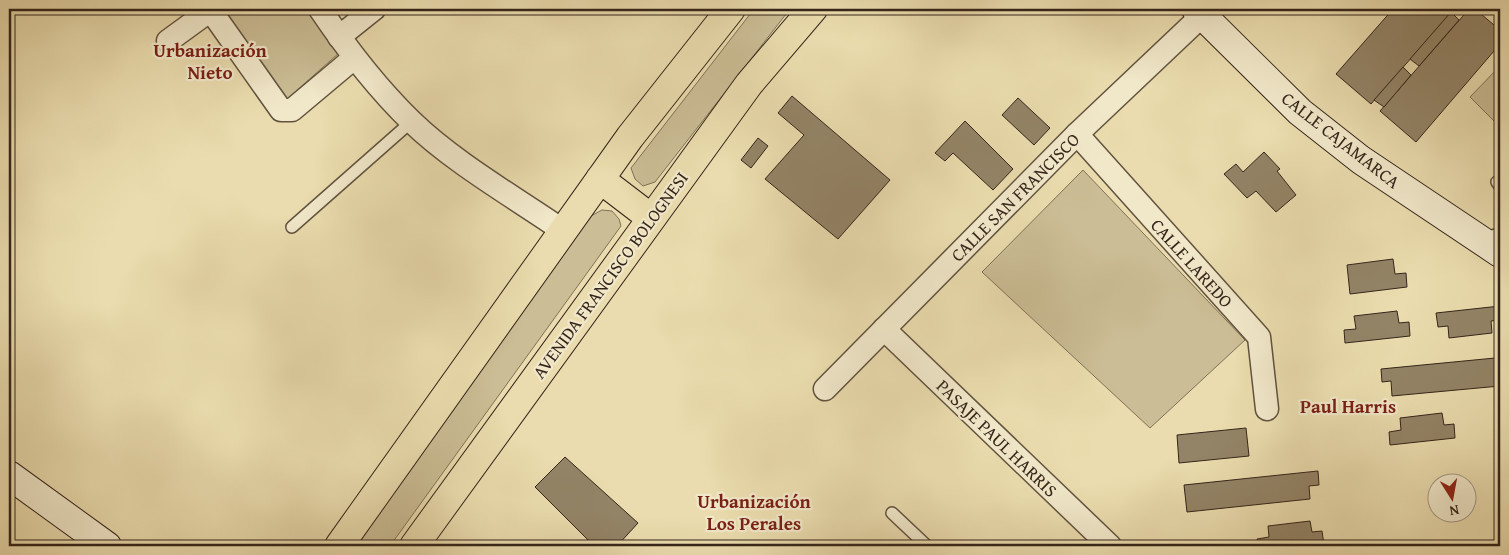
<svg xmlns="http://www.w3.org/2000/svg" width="1509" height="555" font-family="'Gentium Book Plus',serif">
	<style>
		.green { fill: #cbbd95; stroke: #807158 }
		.building { fill: #938467; stroke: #35251a }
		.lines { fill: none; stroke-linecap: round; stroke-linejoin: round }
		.lane-casing { stroke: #62533f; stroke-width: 14 }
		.street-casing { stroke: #62533f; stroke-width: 25 }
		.secondary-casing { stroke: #35251a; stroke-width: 30 }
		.primary-casing { stroke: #35251a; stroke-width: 30 }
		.lane { stroke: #f1e8ca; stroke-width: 11 }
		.street { stroke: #f1e8ca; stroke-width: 22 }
		.secondary { stroke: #f1e8ca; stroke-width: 28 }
		.primary { stroke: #eadcae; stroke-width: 28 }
		.labels { text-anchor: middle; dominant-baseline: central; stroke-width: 4.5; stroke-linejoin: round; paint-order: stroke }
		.street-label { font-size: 18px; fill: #35251a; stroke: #f1e8ca }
		.neighbourhood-label { font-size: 19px; font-weight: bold; fill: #7a1f14; stroke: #f1e8ca }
	</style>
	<rect width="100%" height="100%" fill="#eadcae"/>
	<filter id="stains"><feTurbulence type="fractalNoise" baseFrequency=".004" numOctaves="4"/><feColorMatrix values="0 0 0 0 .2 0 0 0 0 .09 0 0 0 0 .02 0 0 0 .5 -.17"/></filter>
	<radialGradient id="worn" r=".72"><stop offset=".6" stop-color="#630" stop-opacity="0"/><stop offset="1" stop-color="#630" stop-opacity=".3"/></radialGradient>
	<g class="green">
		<polygon points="229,9 309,9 339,53 287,99 222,14"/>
		<polygon points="754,9 790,9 655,182 643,186 635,179 631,168"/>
		<polygon points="1500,66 1500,127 1470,97"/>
		<polygon points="1083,170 1245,340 1150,428 982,272"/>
		<polygon points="602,210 612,211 619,219 621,226 390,546 353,546 591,216"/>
	</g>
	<g class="building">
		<polygon points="1393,9 1454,9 1371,104 1336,74"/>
		<polygon points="1469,9 1475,9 1500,30 1500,44 1416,142 1380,111"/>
		<polygon points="1451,12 1459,20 1419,66 1410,59"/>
		<polygon points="1403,67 1411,75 1384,107 1374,100"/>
		<polygon points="792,96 890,180 838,239 765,179 804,135 778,113"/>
		<polygon points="1018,98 1050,128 1034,145 1002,115"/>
		<polygon points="965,121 1013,169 993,190 953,153 945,161 935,153"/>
		<polygon points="758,138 768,146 751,168 741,160"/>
		<polygon points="1264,152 1280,169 1277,171 1296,195 1276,212 1256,191 1247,198 1224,174 1236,164 1243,172"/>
		<polygon points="1393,259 1395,274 1406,273 1407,287 1350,294 1347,265"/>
		<polygon points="1500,306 1500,320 1491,321 1492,333 1449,338 1448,326 1438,327 1436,313"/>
		<polygon points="1397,311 1399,323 1409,322 1410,336 1345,343 1344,330 1356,329 1354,316"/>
		<polygon points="1495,358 1497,371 1500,371 1500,386 1392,396 1391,381 1382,382 1381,369"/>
		<polygon points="1442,413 1444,425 1454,424 1455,438 1390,445 1389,432 1401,430 1400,418"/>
		<polygon points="1246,428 1249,456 1179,463 1177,435"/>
		<polygon points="565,457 638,523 617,546 594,546 535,487"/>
		<polygon points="1318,471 1319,485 1309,486 1310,499 1187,512 1184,485"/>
		<polygon points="1310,521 1312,532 1322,531 1324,545 1258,546 1257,539 1269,537 1268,526"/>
	</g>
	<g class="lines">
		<defs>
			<g id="lane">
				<polyline points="1497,182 1500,186"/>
				<polyline points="292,227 411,122"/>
				<polyline points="1483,240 1500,233"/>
				<polyline points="892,513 927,546"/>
			</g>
			<g id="street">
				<polyline points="212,9 216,18 281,110 292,110 354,58"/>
				<path d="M320 9C347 49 376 87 411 121 453 162 514 197 562 230"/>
				<polyline points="339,37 374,9"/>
				<polyline points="168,41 212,9"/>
				<polyline points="1077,134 1259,337 1267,409"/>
				<polyline points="884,329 1110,546"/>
				<polyline points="825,389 1077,134 1209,9"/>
			</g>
			<g id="secondary">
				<polyline points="1196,9 1300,112 1361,160 1500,253"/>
				<polyline points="9,475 107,546"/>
			</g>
			<g id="primary">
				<polyline points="600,179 651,218"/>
				<polyline points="339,546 630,137 731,9"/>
				<polyline points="414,546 749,84 813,9"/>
			</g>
		</defs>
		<use href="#lane" class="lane-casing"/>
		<use href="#street" class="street-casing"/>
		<use href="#secondary" class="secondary-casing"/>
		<use href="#primary" class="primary-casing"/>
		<use href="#lane" class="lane"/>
		<use href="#street" class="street"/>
		<use href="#secondary" class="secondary"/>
		<use href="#primary" class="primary"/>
	</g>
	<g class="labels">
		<g class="street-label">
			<text transform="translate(1341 140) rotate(38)">CALLE CAJAMARCA</text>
			<text transform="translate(1015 197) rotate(-45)">CALLE SAN FRANCISCO</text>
			<text transform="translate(1192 263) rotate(48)">CALLE LAREDO</text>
			<text transform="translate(610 275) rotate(-54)">AVENIDA FRANCISCO BOLOGNESI</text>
			<text transform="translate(997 438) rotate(44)">PASAJE PAUL HARRIS</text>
		</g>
		<g class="neighbourhood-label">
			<text x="210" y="50">Urbanización<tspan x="210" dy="22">Nieto</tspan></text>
			<text x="1348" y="406">Paul Harris</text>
			<text x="754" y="501">Urbanización<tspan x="754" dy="22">Los Perales</tspan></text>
		</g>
	</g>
	<rect width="1509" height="555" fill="none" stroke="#eadcae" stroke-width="30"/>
	<rect x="10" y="10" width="1489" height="535" fill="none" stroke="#35251a" stroke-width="2.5"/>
	<rect x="15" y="15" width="1479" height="525" fill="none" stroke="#35251a"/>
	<g transform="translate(1452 498) rotate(169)"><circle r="24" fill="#f1e8ca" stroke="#a69a84"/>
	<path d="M0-4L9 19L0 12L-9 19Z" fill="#8f2418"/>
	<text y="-8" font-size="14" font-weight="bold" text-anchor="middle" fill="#35251a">N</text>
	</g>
	<rect width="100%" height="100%" filter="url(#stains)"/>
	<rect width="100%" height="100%" fill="url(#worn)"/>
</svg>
